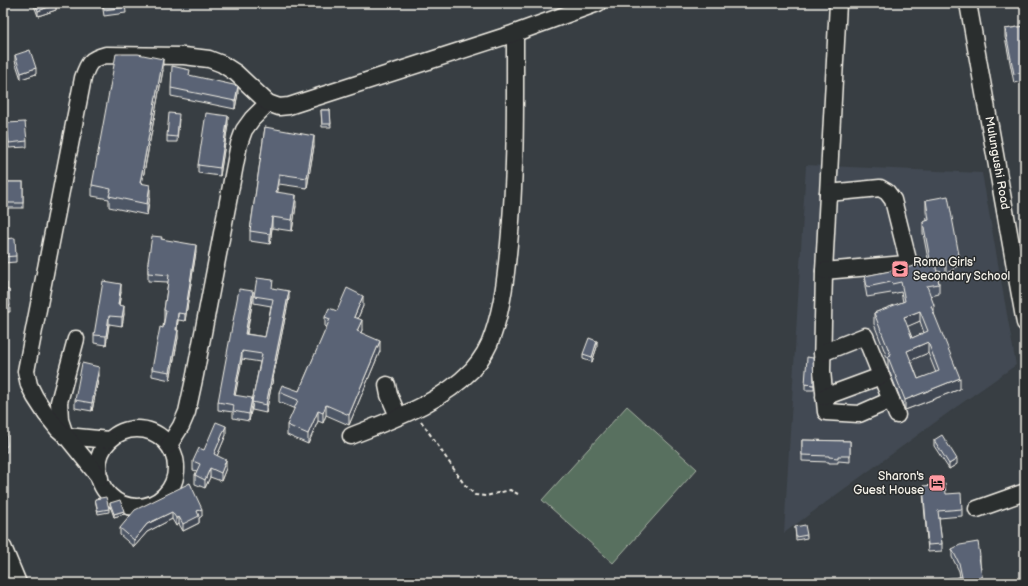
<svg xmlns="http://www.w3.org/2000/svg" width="1028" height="586" font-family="'Balsamiq Sans',sans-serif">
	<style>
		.built { fill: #424952 }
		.green { fill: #58705e; stroke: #a6b0a3 }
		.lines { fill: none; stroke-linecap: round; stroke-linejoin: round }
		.minor-casing { stroke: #f4f1e8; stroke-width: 19 }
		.path { stroke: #f4f1e8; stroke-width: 2; stroke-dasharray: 4 3; stroke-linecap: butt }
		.minor { stroke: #2a2d2e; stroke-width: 16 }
		.wall { fill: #4d5665; stroke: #f4f1e8; fill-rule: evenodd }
		.shaded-wall { fill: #3f4652; stroke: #f4f1e8 }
		.building { fill: #5a6475; stroke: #f4f1e8; fill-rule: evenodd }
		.labels { text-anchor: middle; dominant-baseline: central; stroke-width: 3; stroke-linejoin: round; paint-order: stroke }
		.street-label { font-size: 12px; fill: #f4f1e8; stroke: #2a2d2e }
		.poi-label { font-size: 12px; fill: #f4f1e8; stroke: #2a2d2e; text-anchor: start }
	</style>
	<rect width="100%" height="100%" fill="#383e43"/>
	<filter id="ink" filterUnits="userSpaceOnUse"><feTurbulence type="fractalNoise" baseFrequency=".025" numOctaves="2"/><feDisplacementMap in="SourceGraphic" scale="8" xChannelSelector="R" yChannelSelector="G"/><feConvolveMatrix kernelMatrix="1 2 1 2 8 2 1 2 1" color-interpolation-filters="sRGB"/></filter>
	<g filter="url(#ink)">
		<polygon class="built" points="806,165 982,173 1016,365 952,410 784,533"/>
		<polygon class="green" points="627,406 697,469 613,563 542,500"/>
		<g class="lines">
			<defs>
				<g id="minor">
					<polyline points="838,3 824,271 822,371 826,412 859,414 891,400"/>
					<polyline points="968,3 1025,323"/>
					<polyline points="824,271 905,264 908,260 893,200 887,192 880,188 828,193"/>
					<polyline points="822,353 865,336 897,415"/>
					<polyline points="387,385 389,395 398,416"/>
					<polyline points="824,397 881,376"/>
					<circle cx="137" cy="468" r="39"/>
					<polyline points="65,435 60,420 59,402 76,339"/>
					<polyline points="66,436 109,440"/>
					<path d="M351 436C393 419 439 404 472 370 481 360 489 347 493 334 503 305 506 275 509 244 516 174 515 103 515 33"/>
					<polyline points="169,445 181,426 187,412 195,375 239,144 244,130 252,119 268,103"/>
					<path d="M100 478 66 436 58 429 46 414 35 397 29 385 26 371 83 78C88 63 90 59 106 55L184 56 209 59 222 64 236 73 268 103 279 107 289 106 515 33 598 3"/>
					<polyline points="977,509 1025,492"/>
					<polyline points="3,547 18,583"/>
				</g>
			</defs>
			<use href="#minor" class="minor-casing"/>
			<polyline class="path" points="421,421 464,484 475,495 486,496 510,490 518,494"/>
			<use href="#minor" class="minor"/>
		</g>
		<g class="wall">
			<polygon points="33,3 55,3 56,10 38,16"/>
			<polygon points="102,3 125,3 126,13 104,16"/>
			<polygon points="1025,26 1025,80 1014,83 1005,37 1005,29"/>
			<polygon points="15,55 36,74 21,79 15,61"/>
			<polygon points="163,70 142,184 150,196 147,215 109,207 109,199 92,196 92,185"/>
			<polygon points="190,76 238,93 235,109 171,96 171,88"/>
			<polygon points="321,110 330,110 331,127 322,127"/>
			<polygon points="179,119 177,142 167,142 167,136"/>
			<polygon points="7,123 27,141 27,147 9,148"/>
			<polygon points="228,124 220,176 198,173 198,165"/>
			<polygon points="265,127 314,146 307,188 279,184 277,193 296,206 292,231 272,228 270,244 250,241 250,231"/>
			<rect x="3" y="182" width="20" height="26"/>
			<path d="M926 200 959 255V266L956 267 951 271 946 273 937 271 939 284V294L931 296 934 314 960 389 905 410 888 368V360L874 324V313L903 302 901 292 892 294 891 293 867 297 865 286V276L929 264 923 233V222L927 221 926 211ZM920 321 924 333 912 338 907 326ZM928 353 936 373 918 379 911 360Z"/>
			<polygon points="3,239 16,256 16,262 3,263"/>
			<polygon points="162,239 196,252 185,321 178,320 177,330 178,338 170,380 152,376 152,369 163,328 164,318 164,310 168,282 148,281 148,262"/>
			<polygon points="3,283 7,290 9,290 10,312 3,312"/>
			<polygon points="273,288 289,298 266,413 252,410 252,402 260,362 242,359 235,395 252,406 249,421 233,418 233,412 218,410 218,402 253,299 247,334 265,337 271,306 254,303 254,296"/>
			<polygon points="121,292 119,305 124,314 122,326 109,324 106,345 94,343 94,335"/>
			<polygon points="363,306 358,318 362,330 361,333 380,351 349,425 326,415 323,423 318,421 308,444 287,435 287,425 295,409 279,402 279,392 299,391 327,327 325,327 325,317 337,311"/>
			<rect x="3" y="336" width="2" height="26"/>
			<polygon points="597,347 592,362 583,359 583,354"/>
			<polygon points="99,375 92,411 75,408 75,400"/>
			<polygon points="805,384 814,385 814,390 805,390"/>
			<polygon points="3,386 5,424 7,446 7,452 3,452"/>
			<polygon points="226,435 217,456 226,468 221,481 210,477 205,488 195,484 195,475 197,471 193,470 193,461 204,450"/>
			<polygon points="802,440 850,441 850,462 838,461 838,463 829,463 829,462 802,461"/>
			<polygon points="934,440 957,464 949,469 934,446"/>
			<polygon points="190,483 202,516 199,518 199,523 183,531 179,524 176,526 172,519 147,532 134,547 120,535 120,528"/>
			<polygon points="923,486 946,494 962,509 962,516 939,518 942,544 942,551 928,552 923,493"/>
			<polygon points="95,499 109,509 109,512 98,514"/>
			<polygon points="110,503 124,514 114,517 110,506"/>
			<polygon points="795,527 807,535 807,538 796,540"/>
			<polygon points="952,549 980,556 980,564 983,583 934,583 934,580 960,577 959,571 952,557"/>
		</g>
		<g class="shaded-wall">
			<polygon points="56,4 56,10 38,16 38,11"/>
			<polygon points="163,59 163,70 140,194 140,183"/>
			<polygon points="36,68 36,74 21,79 21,73"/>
			<polygon points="238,86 238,93 235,109 235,101"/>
			<polygon points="228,116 228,124 220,176 220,168"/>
			<polygon points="314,136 314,146 307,188 307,178"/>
			<polygon points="279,174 279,184 276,203 276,192"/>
			<polygon points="150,185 150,196 147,215 147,204"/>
			<polygon points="296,195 296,206 292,231 292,220"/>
			<polygon points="272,217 272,228 270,244 270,234"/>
			<polygon points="196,245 196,252 185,321 185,314"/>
			<polygon points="956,256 956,267 951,271 946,273 946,262"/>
			<polygon points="121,284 121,292 118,313 118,305"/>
			<polygon points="253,291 253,299 245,341 245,334"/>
			<polygon points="289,291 289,298 266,413 266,405"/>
			<polygon points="363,296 363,306 354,327 354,317"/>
			<polygon points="934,305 934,316 931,306"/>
			<polygon points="124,306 124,314 122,326 122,317"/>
			<polygon points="920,311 920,321 904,328 904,317"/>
			<polygon points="178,313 178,320 176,338 176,330"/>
			<polygon points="109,316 109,324 106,345 106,336"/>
			<polygon points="362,320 362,330 357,341 357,331"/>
			<polygon points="178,330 178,338 170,380 170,372"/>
			<polygon points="380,341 380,351 349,425 349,415"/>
			<polygon points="597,341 597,347 592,362 592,357"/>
			<polygon points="928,342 928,353 907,362 907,351"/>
			<polygon points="242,351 242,359 234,402 234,395"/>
			<polygon points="99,367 99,375 92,411 92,403"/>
			<polygon points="960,378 960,389 905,410 905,400"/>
			<polygon points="252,398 252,406 249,421 249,414"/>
			<polygon points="326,405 326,415 323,423 323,413"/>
			<polygon points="318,411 318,421 308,444 308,434"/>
			<polygon points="226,426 226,435 214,463 214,454"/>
			<polygon points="957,459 957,464 949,469 949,464"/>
			<polygon points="226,460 226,468 221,481 221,473"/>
			<polygon points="210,468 210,477 205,488 205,480"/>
			<polygon points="202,509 202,516 199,518 199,523 183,531 183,524 197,511"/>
			<polygon points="124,511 124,514 114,517 114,514"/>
			<polygon points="172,512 172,519 147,532 134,547 134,540 147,524"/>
			<polygon points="179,517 179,524 176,526 176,518"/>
		</g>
		<g class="building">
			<polygon points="35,3 55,3 56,4 38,11"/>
			<polygon points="103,3 125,3 126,7 104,10"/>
			<polygon points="1025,26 1025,72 1014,74 1005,29"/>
			<polygon points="30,50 36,68 21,73 15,55"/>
			<polygon points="116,54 138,54 163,59 140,183 150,185 147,204 109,196 111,189 92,185"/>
			<polygon points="172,66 190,70 189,75 238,86 235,101 171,88"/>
			<polygon points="321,110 330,110 331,124 322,124"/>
			<polygon points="169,113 179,114 177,137 167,136"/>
			<polygon points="206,113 228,116 220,168 198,165"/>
			<polygon points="25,122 27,141 9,143 7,123"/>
			<polygon points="265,127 314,136 307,178 279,174 276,192 296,195 292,220 272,217 270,234 250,231"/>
			<rect x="3" y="182" width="20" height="21"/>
			<polygon points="948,196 959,255 956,256 951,260 946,262 930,259 923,222 929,220 926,200"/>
			<polygon points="152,236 162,237 161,239 196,245 185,314 178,313 176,330 178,330 170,372 152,369 160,327 163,328 166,311 164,310 169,275 148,273 148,262"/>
			<polygon points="15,238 16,256 3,257 3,239"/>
			<path d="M935 262 939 284 927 286 934 305 931 306 960 378 905 400 888 357 891 356 874 313 905 301 901 282 892 284 891 282 867 287 865 276ZM920 311 928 331 912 338 904 317ZM928 342 939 371 918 379 907 351Z"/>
			<polygon points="257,278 273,280 272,288 289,291 266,405 252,402 262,354 242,351 234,395 252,398 249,414 233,411 234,405 218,402 239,289 253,291 245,334 265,337 273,299 254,296"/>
			<polygon points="103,281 121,284 118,305 124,306 122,317 109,316 106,336 94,335"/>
			<polygon points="3,283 7,283 7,290 9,290 10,306 3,306"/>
			<polygon points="347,288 363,296 354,317 362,320 357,331 380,341 349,415 326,405 323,413 318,411 308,434 287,425 298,400 279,392 282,385 299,391 330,319 325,317 329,308 337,311"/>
			<rect x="3" y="336" width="2" height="20"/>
			<polygon points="589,338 597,341 592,357 583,354"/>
			<polygon points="807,357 813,358 814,385 805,384"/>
			<polygon points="82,363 99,367 92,403 75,400"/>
			<polygon points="3,386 5,386 5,424 6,424 7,446 3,447"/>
			<polygon points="216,422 226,426 214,454 226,460 221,473 210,468 205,480 195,475 200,464 193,461 199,448 204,450"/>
			<polygon points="942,435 957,459 949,464 934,440"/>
			<polygon points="802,440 850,441 850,456 838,456 838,458 829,457 829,456 802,455"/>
			<polygon points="190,483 202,509 197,511 199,516 183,524 179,517 176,518 172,512 147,524 134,540 120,528 135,510"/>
			<polygon points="945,484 946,494 961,493 962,509 938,511 942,544 928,545 923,486"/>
			<polygon points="106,497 109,509 98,511 95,499"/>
			<polygon points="120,500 124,511 114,514 110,503"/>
			<polygon points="805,525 807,535 796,537 795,527"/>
			<polygon points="978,542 980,556 979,557 983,583 934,583 934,580 962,577 959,563 952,549 960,545"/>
		</g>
	</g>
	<defs>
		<symbol id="school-square" viewBox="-11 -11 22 22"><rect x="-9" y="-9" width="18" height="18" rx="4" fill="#ff9aa2" stroke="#2a2d2e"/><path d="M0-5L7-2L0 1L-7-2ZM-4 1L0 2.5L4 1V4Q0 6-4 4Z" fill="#111"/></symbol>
		<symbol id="hotel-square" viewBox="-11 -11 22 22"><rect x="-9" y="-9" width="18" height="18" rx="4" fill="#ff9aa2" stroke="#2a2d2e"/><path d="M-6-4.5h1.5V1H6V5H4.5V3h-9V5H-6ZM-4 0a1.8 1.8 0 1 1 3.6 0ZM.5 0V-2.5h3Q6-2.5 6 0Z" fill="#111"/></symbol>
	</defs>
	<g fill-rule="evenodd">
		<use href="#school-square" x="890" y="259" width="20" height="20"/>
		<use href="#hotel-square" x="927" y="473" width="20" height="20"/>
	</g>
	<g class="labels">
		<g class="street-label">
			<text transform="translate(997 163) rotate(80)">Mulungushi Road</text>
		</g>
		<g class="poi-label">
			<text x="913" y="262">Roma Girls'<tspan x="913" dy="14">Secondary School</tspan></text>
			<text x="924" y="476" text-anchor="end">Sharon's<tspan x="924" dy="14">Guest House</tspan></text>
		</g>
	</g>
	<rect width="1028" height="586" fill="none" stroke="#2a2d2e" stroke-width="16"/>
	<rect x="8" y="8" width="1012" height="570" fill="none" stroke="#f4f1e8" stroke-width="1.5" filter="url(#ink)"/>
</svg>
